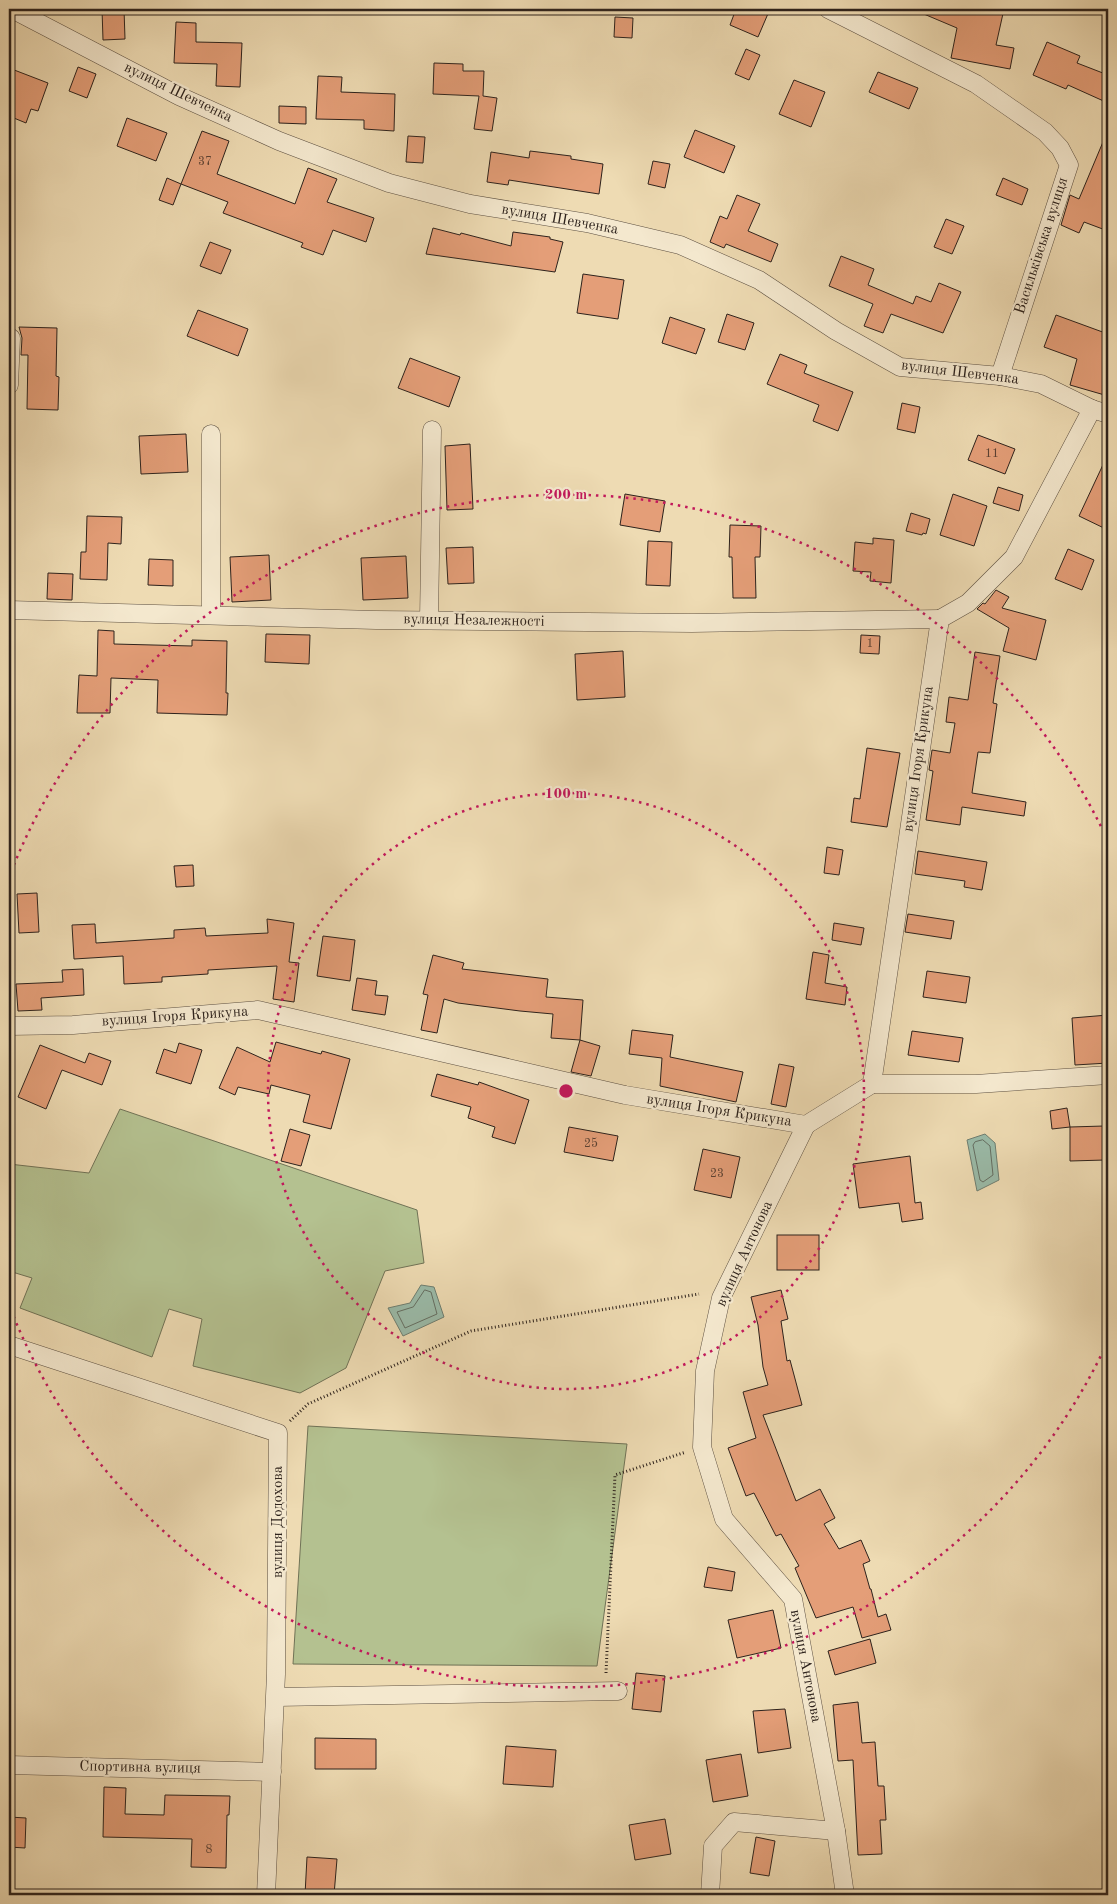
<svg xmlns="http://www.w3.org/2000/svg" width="1117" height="1904" font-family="'Old Standard TT',serif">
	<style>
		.green { fill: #b4c190; stroke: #707256 }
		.water { fill: #9abba9; stroke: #6e7e71 }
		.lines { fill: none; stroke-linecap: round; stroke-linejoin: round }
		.shore { stroke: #646e62; stroke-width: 1 }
		.building { fill: #e49e78; stroke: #2d221c }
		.minor-casing { stroke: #5d5042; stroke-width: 19 }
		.path { stroke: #2d221c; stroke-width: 3; stroke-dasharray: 1 2.5; stroke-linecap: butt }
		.minor { stroke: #f4e8ce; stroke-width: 18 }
		.ring { fill: none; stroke: #c2185b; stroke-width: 2.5; stroke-dasharray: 2.5 5 }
		.labels { text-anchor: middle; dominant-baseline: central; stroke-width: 4.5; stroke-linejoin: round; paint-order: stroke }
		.number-label { font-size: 12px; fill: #5b4133 }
		.street-label { font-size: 15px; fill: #2d221c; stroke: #f4e8ce }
		.centre { fill: #c2185b; stroke: #f4e8ce; stroke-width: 2.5 }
		.ring-label { font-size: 15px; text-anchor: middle; font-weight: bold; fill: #c2185b; stroke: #f4e8ce; stroke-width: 4.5; stroke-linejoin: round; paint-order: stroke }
	</style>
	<rect width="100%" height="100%" fill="#eedbb3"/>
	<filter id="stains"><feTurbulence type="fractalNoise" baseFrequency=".004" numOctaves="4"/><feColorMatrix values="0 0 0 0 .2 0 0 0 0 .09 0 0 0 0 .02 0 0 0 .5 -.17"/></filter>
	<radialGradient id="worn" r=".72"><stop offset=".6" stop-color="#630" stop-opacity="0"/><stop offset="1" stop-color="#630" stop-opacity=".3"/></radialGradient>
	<g class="green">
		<polygon points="120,1109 417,1210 424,1263 385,1271 346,1368 300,1393 193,1366 202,1319 169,1309 152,1357 20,1308 32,1278 9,1271 9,1164 89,1173"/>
		<polygon points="308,1426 627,1444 597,1666 293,1664"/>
	</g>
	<g class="water">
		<polygon points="985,1134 995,1143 999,1180 977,1191 967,1140"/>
		<polygon points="421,1285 434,1287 444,1317 403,1336 388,1308 410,1303"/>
	</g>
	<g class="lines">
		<g class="shore">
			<polygon points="983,1140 990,1146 993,1175 983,1182 980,1180 973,1145 975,1142"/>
			<polygon points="425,1290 431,1292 437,1314 405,1328 397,1312 413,1307"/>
		</g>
	</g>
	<g class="building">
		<polygon points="102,9 124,9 125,39 103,40"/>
		<polygon points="736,9 770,9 758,37 730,25"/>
		<polygon points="912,9 1004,9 996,45 1014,48 1010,69 951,58 957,28"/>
		<polygon points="615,17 633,18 632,38 614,37"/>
		<polygon points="176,22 196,23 196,42 242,43 240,87 216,86 217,64 174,63"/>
		<polygon points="1047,42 1080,56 1077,63 1108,75 1108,103 1068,85 1066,89 1033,75"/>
		<polygon points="746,49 760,55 749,80 735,74"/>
		<polygon points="434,63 463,64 463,71 484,71 483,96 497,98 492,131 474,129 479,96 433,94"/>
		<polygon points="78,67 96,74 87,98 69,91"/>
		<polygon points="9,68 48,83 38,111 31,109 26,123 9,116"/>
		<polygon points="878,72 918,88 909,109 869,92"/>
		<polygon points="318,76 342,77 341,92 395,94 394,131 364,129 364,120 316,119"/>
		<polygon points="794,80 825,92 811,127 779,114"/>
		<polygon points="279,106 306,107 306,124 279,123"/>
		<polygon points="127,118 167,133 156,161 117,146"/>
		<polygon points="695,130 735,146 724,173 684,157"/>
		<polygon points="1108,130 1108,231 1084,222 1079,233 1061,225 1070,195 1079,199"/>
		<polygon points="202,131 229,141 217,174 295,204 308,168 337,179 327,202 374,218 366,242 333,230 323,255 301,247 303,243 223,213 228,202 181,184"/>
		<polygon points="408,136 425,137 423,163 406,162"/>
		<polygon points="530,151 571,156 571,159 603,164 599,194 509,180 508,185 487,182 491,152 529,158"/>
		<polygon points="653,161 670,164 665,188 648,184"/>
		<polygon points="167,178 181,184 173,205 159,200"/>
		<polygon points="1003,178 1028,189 1022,205 996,195"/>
		<polygon points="737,195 760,204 748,231 778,244 771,262 726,244 724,248 710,242 720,216 727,219"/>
		<polygon points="946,219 964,226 952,254 934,247"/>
		<polygon points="433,228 460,235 461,233 511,246 513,232 550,237 550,239 563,242 555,272 426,254"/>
		<polygon points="210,242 231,250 221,274 200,266"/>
		<polygon points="841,256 874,269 868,285 913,304 916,296 931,302 939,283 961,292 943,333 891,314 883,333 864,326 873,304 829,286"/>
		<polygon points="583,274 624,280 618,319 577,313"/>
		<polygon points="198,310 248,329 238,356 187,336"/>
		<polygon points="727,314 754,323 745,350 718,342"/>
		<polygon points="1056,315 1108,334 1108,396 1070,385 1077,359 1044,347"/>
		<polygon points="670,317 705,329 696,354 662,343"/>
		<polygon points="19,327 57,328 56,376 59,377 58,410 27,409 28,355 21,355 22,338"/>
		<polygon points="780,354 807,365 804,373 853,392 838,431 813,421 819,405 767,384"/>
		<polygon points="410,358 460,377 449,407 398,388"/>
		<polygon points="902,403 920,407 915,433 897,429"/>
		<polygon points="186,434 188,472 141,474 139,436"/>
		<polygon points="978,435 1015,449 1005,474 968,460"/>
		<polygon points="470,444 473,509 447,510 445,446"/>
		<polygon points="1108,454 1108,530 1079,516"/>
		<polygon points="998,487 1023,495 1019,511 993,503"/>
		<polygon points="625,494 665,501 660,532 620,525"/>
		<polygon points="953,494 987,506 974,546 940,535"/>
		<polygon points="911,513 930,519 926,534 923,533 922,535 906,531"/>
		<polygon points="87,516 122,517 121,544 108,543 107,580 80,579 81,552 86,552"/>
		<polygon points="730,525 761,526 760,557 755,557 756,598 733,598 732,557 729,557"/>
		<polygon points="873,538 894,540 891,583 870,581 871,572 853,571 855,542 873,544"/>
		<polygon points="648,541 672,542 670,586 646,585"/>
		<polygon points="473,547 474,583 448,584 446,548"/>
		<polygon points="1068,549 1094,560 1082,590 1055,579"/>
		<polygon points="269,555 271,600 232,602 230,557"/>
		<polygon points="406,556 408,598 363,600 361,558"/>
		<polygon points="149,559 173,560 173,586 148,585"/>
		<polygon points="48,573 73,574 72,600 47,599"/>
		<polygon points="996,590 1009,597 1002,608 1046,620 1036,660 1003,651 1009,628 977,609 983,603 985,604"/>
		<polygon points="98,630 114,631 114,644 192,646 192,640 227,641 226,693 228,693 227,715 157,713 158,680 111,678 110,713 77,713 79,675 97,676"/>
		<polygon points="266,634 310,635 309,664 265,662"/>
		<polygon points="861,635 880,636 879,654 860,653"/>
		<polygon points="623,651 625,697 577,700 575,654"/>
		<polygon points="975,652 1000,656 993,703 997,704 990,753 978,752 972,793 1026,802 1024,816 962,807 960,825 926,820 933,771 929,770 932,750 950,753 955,723 946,722 949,697 968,700"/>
		<polygon points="867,748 900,753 887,827 851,822 854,798 860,799"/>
		<polygon points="827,847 843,850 839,875 824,873"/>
		<polygon points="918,851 987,862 982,890 964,887 965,881 915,874"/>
		<polygon points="193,865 194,886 176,887 174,866"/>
		<polygon points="37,893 39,932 19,933 17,894"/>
		<polygon points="908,914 954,921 951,939 905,932"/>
		<polygon points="267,919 294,923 289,962 299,963 294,1002 273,999 277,966 208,970 208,974 162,977 162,982 124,984 123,956 74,959 72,925 95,924 96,943 174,938 174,930 205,928 206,936 268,933"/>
		<polygon points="834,923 864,928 861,945 832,940"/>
		<polygon points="323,936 355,940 350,981 317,976"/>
		<polygon points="813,952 829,955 825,983 847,987 845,1005 806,999"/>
		<polygon points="433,955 464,963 462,969 548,979 546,997 583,1000 580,1040 551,1038 553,1014 520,1011 458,1003 444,999 437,1033 421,1030 428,995 423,994"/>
		<polygon points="83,969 84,995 41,998 42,1010 18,1011 16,984 63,982 62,970"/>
		<polygon points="927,971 970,977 966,1003 923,997"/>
		<polygon points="357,978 377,981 375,995 388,996 385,1015 352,1010"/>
		<polygon points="1108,1015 1108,1063 1075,1065 1072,1018"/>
		<polygon points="632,1030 673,1035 670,1057 743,1072 736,1102 660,1086 662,1058 629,1054"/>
		<polygon points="912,1031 963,1038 959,1062 908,1055"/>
		<polygon points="580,1040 600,1046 591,1076 571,1072"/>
		<polygon points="276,1042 321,1054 322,1051 350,1059 331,1129 303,1122 310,1095 271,1085 269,1094 238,1087 235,1095 219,1088 237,1047 270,1062"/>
		<polygon points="179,1043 202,1050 191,1084 156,1073 164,1049 176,1053"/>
		<polygon points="40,1045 85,1063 89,1053 111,1061 102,1085 62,1070 46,1109 18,1097"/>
		<polygon points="779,1064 794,1067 786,1107 771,1104"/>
		<polygon points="437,1074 478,1085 479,1082 529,1100 515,1144 492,1137 495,1127 468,1118 471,1107 431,1096"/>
		<polygon points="1067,1108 1070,1127 1052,1129 1050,1111"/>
		<polygon points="1104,1126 1105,1160 1070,1161 1070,1127"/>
		<polygon points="569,1127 618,1136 613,1161 564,1152"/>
		<polygon points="290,1129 310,1135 301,1166 281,1161"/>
		<polygon points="703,1149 740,1157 731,1198 694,1190"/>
		<polygon points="910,1156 915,1203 921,1202 923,1219 902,1222 899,1203 859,1208 853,1164"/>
		<rect x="777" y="1235" width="42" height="35"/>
		<polygon points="781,1290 788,1319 781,1321 787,1361 790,1360 802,1405 763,1415 796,1501 820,1489 835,1518 824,1524 839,1549 861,1540 870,1561 863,1564 870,1589 871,1589 878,1617 886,1614 891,1630 862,1638 853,1607 816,1618 795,1568 799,1566 781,1534 776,1536 754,1493 746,1496 728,1448 756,1438 743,1392 768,1385 763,1367 758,1325 751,1297"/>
		<polygon points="708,1567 735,1572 732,1591 704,1587"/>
		<polygon points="773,1610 781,1648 737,1658 728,1620"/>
		<polygon points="870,1639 876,1663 835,1675 828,1651"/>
		<polygon points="636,1673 665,1676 661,1712 632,1709"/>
		<polygon points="858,1702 862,1743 875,1742 878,1786 884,1786 886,1820 880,1820 882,1854 858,1855 853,1760 838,1761 833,1705"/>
		<polygon points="785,1709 791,1748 758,1753 753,1711"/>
		<polygon points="315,1738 376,1739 376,1769 315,1769"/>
		<polygon points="506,1746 556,1750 553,1787 503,1784"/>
		<polygon points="741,1754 748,1796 713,1802 706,1760"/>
		<polygon points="104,1787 126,1788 125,1814 164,1815 165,1795 230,1796 229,1815 227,1815 226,1868 191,1867 192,1839 103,1837"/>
		<polygon points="9,1817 26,1818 25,1848 9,1847"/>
		<polygon points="665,1819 671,1854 635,1860 629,1825"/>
		<polygon points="756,1837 775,1841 769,1876 750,1873"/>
		<polygon points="307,1857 337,1859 334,1895 305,1895"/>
	</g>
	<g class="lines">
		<defs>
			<g id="minor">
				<polyline points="12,9 179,96 279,141 389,183 470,204 587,223 680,245 759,280 836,331 900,367 1000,376 1041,384 1092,409 1108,414"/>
				<polyline points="828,9 976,84 1045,132 1060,148 1069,165 1000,376"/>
				<polyline points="9,385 11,338"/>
				<polyline points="211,434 211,615"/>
				<polyline points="9,610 376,620 692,623 940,619"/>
				<polyline points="429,620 432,430"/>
				<polyline points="9,1026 73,1025 258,1010 625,1095 806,1125 872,1084 940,619 968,603 1014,557 1092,409"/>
				<polyline points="872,1084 976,1084 1108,1075"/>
				<polyline points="806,1125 721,1298 705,1371 702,1447 724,1519 793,1599 836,1831 845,1895"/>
				<polyline points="9,1345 278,1433 276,1674 266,1895"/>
				<polyline points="276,1697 618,1691"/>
				<polyline points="9,1765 272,1772"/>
				<polyline points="710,1895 713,1846 734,1822 836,1831"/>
			</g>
		</defs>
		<use href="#minor" class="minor-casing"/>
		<g class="path">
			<polyline points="290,1421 308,1404 471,1331 699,1294"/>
			<polyline points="606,1673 615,1475 686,1452"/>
		</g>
		<use href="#minor" class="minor"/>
	</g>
	<g class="ring">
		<circle cx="566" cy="1091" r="298"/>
		<path d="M1107 1343A597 597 0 0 1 11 1310M11 872A597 597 0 0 1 1107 839"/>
	</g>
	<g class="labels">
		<g class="number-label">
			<text x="205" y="162">37</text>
			<text x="992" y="454">11</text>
			<text x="870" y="644">1</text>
			<text x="591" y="1144">25</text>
			<text x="717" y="1174">23</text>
			<text x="209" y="1850">8</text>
		</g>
		<g class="street-label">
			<text transform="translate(178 93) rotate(26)">вулиця Шевченка</text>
			<text transform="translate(560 220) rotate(10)">вулиця Шевченка</text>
			<text transform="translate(1042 246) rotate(-72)">Васильківська вулиця</text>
			<text transform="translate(960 373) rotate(7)">вулиця Шевченка</text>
			<text transform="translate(474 621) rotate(1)">вулиця Незалежності</text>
			<text transform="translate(919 759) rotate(-82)">вулиця Ігоря Крикуна</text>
			<text transform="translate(175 1017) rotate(-4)">вулиця Ігоря Крикуна</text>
			<text transform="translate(719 1111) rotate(9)">вулиця Ігоря Крикуна</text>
			<text transform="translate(745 1254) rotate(-65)">вулиця Антонова</text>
			<text transform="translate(278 1522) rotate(-90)">вулиця Додохова</text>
			<text transform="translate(805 1666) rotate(79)">вулиця Антонова</text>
			<text transform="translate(140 1768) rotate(1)">Спортивна вулиця</text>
		</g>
	</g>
	<circle cx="566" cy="1091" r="8" class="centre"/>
	<g class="ring-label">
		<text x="566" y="499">200 m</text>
		<text x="566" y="798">100 m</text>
	</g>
	<rect width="1117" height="1904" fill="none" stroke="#eedbb3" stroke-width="30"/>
	<rect x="10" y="10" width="1097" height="1884" fill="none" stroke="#2d221c" stroke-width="2.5"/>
	<rect x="15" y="15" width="1087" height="1874" fill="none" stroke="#2d221c"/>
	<rect width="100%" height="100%" filter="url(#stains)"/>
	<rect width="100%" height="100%" fill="url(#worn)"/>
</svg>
